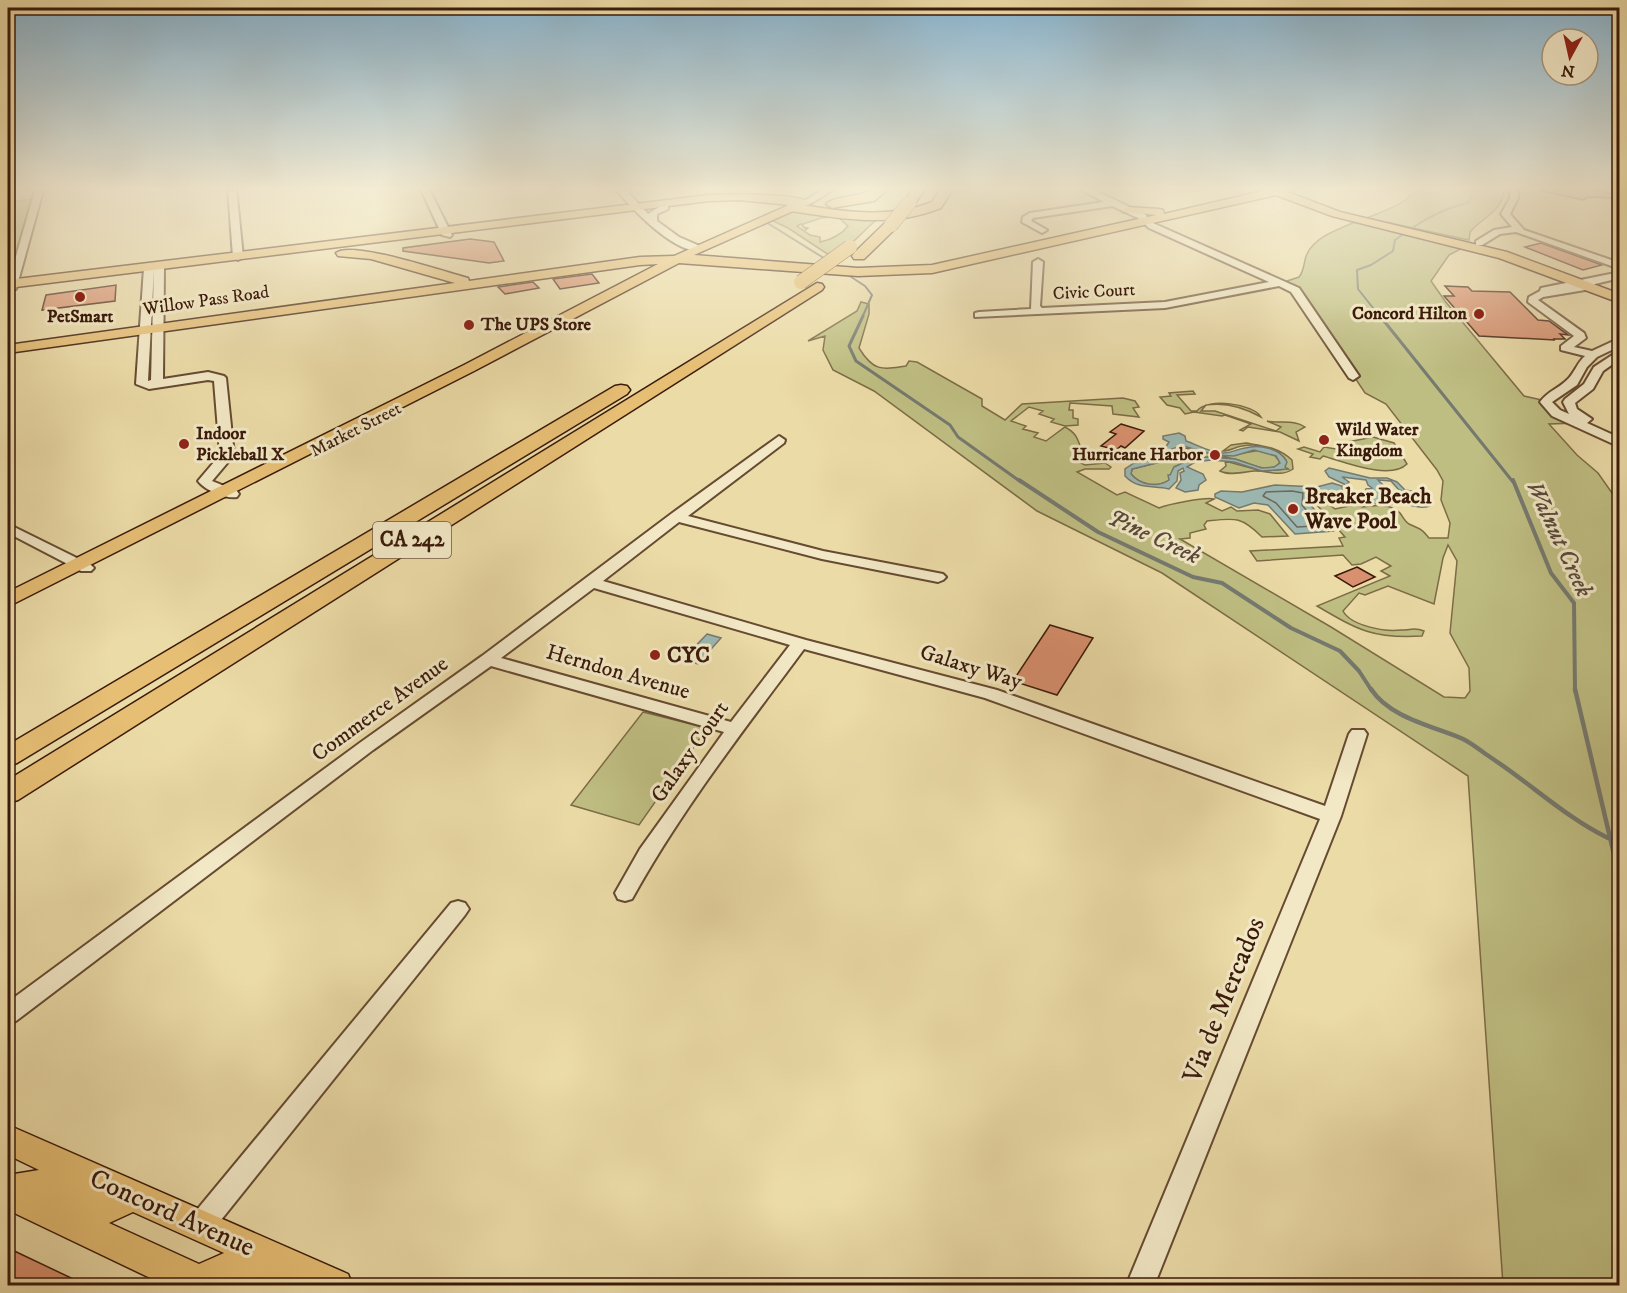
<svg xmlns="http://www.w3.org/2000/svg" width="1627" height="1293" font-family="'IM FELL DW Pica',serif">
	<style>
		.green { fill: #bfbe82; stroke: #7c6c46; stroke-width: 1.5; fill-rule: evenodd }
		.water { fill: #9cb8b2; stroke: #75796f; stroke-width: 1.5; fill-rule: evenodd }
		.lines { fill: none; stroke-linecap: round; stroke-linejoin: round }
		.shore { stroke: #6b695e; stroke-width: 1.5 }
		.stream-far3 { stroke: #75796f; stroke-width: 2 }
		.stream-far2 { stroke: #75796f; stroke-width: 3 }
		.stream-far1 { stroke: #75796f; stroke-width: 4 }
		.stream { stroke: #75796f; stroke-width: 4.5 }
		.building { fill: #d9906e; stroke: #3a1a0a; stroke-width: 1.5 }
		.minor-casing { stroke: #664a31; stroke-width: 4 }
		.major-casing { stroke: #3a1a0a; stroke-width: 3 }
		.highway-casing { stroke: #3a1a0a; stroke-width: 3 }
		.minor { fill: #f2e8c6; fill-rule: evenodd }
		.major { fill: #e6be74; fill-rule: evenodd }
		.highway { fill: #e6be74; fill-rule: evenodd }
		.highway-bridge-casing { stroke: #3a1a0a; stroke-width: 15; stroke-linecap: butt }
		.highway-bridge { stroke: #e6be74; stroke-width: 14 }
		.poi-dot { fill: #8f2418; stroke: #f2e8c6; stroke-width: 2 }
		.labels { text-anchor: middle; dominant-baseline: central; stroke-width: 6; stroke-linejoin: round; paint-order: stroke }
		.far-street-label { font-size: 18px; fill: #3a1a0a; stroke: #f2e8c6 }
		.far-poi-label { font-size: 18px; font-weight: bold; fill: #3a1a0a; stroke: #f2e8c6; text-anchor: start }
		.shield { fill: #f2e8c6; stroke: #715842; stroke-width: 1.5 }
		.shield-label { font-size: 21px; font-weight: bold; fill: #3a1a0a }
		.poi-label { font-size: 22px; font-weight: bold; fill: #3a1a0a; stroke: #f2e8c6; text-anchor: start }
		.street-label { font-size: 22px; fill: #3a1a0a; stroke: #f2e8c6 }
		.water-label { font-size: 24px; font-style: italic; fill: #57493c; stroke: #f2e8c6 }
		.near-street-label { font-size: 27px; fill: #3a1a0a; stroke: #f2e8c6 }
	</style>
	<rect width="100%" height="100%" fill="#ebdba7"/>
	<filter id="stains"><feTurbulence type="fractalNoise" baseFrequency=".00333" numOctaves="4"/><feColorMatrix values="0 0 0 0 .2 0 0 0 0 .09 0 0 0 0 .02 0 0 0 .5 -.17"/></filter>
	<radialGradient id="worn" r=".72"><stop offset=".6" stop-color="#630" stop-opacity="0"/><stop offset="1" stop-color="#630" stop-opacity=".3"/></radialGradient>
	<g class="green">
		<path d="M1418 187H1504C1505 210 1483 217 1470 232L1469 240 1367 218C1383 211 1409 203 1418 187Z"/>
		<polygon points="36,199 21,252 8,253 8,202"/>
		<path d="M791 207 879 217 835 259 788 228 767 218ZM830 217 839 218 848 226C841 235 830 240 820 242V237L810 235 797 226 801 224 806 230 808 228 803 227V224L821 218Z"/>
		<path d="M1359 220 1468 245 1449 255 1431 281 1445 301 1524 396 1546 401 1577 423 1549 424 1577 455 1598 473 1619 503V1285H1503L1468 776 1162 573 1037 511 874 391 833 370 823 350 825 336 808 341 857 311 861 302 869 304V314L859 348C873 371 881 370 906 366L909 361 917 362 982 399V406L1005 420 1022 404 1123 398 1135 401 1139 407 1133 408 1139 417 1113 414 1112 406 1070 403 1069 410H1073V418L1078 419V425L1065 426 1051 422 1054 419 1039 414 1043 411 1029 407 1011 421 1026 426 1023 429 1038 433 1034 437 1046 441 1065 427C1082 436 1076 445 1086 455L1079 462 1085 465 1105 463 1111 467 1109 469H1085L1077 472 1117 495 1125 492 1159 508C1169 504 1204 497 1214 499L1206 503 1222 511 1231 507 1237 511 1258 510 1270 514 1288 536 1262 537C1241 516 1235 518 1207 521L1204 525 1206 529 1190 533V538L1180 539 1331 627 1444 697 1465 698 1470 691 1469 668 1450 633 1457 561 1448 545 1443 558 1434 604 1388 586 1365 595 1359 593 1343 611C1351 626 1385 632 1401 630 1411 630 1415 627 1424 631L1422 636C1373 639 1358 630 1317 606L1390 576 1381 571 1391 566 1376 557 1361 564 1352 565 1343 555 1257 561 1250 551 1343 546 1339 538 1345 537 1317 505 1324 501 1335 509 1358 504 1362 507C1375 505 1390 503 1400 513 1403 517 1405 522 1409 524 1420 529 1421 528 1429 538H1448L1450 523 1441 500 1443 481 1437 470 1386 404 1365 393 1300 295 1281 283 1299 277C1305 270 1303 262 1307 254 1316 235 1341 229 1359 220Z"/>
		<path d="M1193 391 1195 394 1177 395 1191 411H1197C1207 397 1254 404 1261 417 1245 408 1225 402 1206 405L1201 411H1215L1276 431 1281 427 1267 421C1280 424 1294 419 1305 427L1296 432 1299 441 1280 432 1248 427 1243 431 1240 430 1251 424 1225 415 1222 416 1194 412 1185 414 1180 408 1167 405 1160 397 1171 396 1169 393Z"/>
		<path d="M1373 437 1394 443 1407 464C1390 481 1342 461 1323 456L1320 459 1310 457 1313 454 1298 449 1304 447 1320 452 1324 447 1342 450 1348 442Z"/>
		<path d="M1246 443C1264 446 1278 447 1292 460L1293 469C1280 478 1268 470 1254 471 1245 472 1229 476 1220 471L1226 466 1225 461 1262 471 1288 469 1285 467 1286 460C1277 447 1258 443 1242 446 1235 447 1230 451 1223 451L1231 445Z"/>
		<path d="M1179 447 1226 456 1261 450 1273 453 1280 462 1276 467C1259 471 1250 463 1235 459 1212 454 1194 458 1174 467L1169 480C1157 488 1140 485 1131 474L1132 469 1164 461 1172 449Z"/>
		<polygon points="643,712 707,728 639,825 571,805"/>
	</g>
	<g class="water">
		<path d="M1179 433 1185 436 1186 441C1198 445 1208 452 1222 453 1231 454 1236 449 1245 448 1259 444 1280 448 1287 462L1285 467 1288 469 1262 471 1234 462 1211 460 1195 462 1187 467 1203 474 1206 480 1199 485 1198 490 1185 492 1176 488 1181 480 1180 473 1184 471 1183 468 1178 471 1177 481 1169 489C1153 485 1138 490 1125 476V469L1134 463 1158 459 1169 442 1163 439V436ZM1183 446 1215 455 1234 456 1254 450 1276 456 1280 463 1274 467 1262 468 1235 459 1208 457 1193 458 1174 467 1170 475H1168L1169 480C1157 488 1140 485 1131 474L1132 469 1164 461 1172 449Z"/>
		<path d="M1329 468 1370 478H1387L1397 482 1405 490 1423 493 1431 499 1432 505C1421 510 1414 505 1403 504 1386 502 1380 513 1364 494L1366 489 1372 488 1368 485 1366 480 1342 477 1349 482 1346 485 1329 477 1325 471ZM1378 480 1391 481 1399 490 1422 496 1425 502 1418 505 1395 501 1401 496 1394 491 1383 489V485Z"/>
		<polygon points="1332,483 1342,486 1343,493 1307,501 1333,531 1295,534 1268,505 1254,503 1239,508 1215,497 1215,494 1221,491 1242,492 1275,485 1317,487"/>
		<polygon points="707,634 721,638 698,664 683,659"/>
	</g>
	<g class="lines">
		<polygon class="shore" points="1292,491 1303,493 1302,505 1316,522 1315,526 1297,527 1276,503 1263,496 1266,492"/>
		<g class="stream-far3">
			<polyline points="726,187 729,193"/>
			<polyline points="769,224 827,260"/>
			<polyline points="845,273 865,286 872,295 862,318"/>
			<path d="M1381 318 1358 289 1357 270 1371 265 1393 251 1395 240C1418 223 1440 209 1468 203L1473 191 1472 187"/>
		</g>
		<g class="stream-far2">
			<polyline points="863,316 849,346 856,361 950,425 958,437 1021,482"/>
			<polyline points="1380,316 1513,482"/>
		</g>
		<g class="stream-far1">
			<polyline points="1019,480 1098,532 1193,577 1222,583 1291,628 1340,651 1359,671 1372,691"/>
			<polyline points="1513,480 1551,573 1574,603 1575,691"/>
		</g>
		<g class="stream">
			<path d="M1371 689C1390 718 1433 726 1463 739 1473 744 1481 751 1490 757 1530 783 1565 817 1608 838"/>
			<polyline points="1575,689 1620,880"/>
		</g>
	</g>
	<g class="building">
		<polygon points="1541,187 1588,187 1614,194 1613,198 1589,197 1583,200 1541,191"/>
		<polygon points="470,239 494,242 504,261 489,263 403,251 403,248"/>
		<polygon points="1541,243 1602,265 1583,270 1525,247"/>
		<polygon points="592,274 599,283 560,289 553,279"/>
		<polygon points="533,282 539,288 505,294 498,287"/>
		<polygon points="116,285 115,301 42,310 46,295"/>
		<polygon points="1445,286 1468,287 1472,291 1510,292 1538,320 1549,321 1568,335 1560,334 1565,339 1553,339 1555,340 1479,336 1444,296 1454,296"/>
		<polygon points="1121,424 1144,431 1125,448 1121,446 1116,450 1101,446 1116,434 1110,432"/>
		<polygon points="1357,567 1375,577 1353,587 1335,576"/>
		<polygon points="1050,625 1093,638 1057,695 1013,681"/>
		<polygon points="8,1248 88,1286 8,1286"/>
	</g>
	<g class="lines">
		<defs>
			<g id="minor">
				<polygon points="36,187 44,187 16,289 8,291 8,284"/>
				<polygon points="228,187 236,187 243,257 238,260 233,257"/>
				<polygon points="420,187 428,187 452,235 450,237 442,235"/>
				<path d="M614 187H623L648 214 662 205H668V209L657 214V221L679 237 702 247V251C674 254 631 208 614 187Z"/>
				<polygon points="827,187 838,187 808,205 801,203"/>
				<polygon points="1076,187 1088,187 1146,215 1148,220 1155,224 1299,288 1359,376 1353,380 1349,378 1291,292 1279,286 1165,308 975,317 975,313 979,312 1031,309 1033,262 1038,259 1043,262 1040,306 1042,308 1165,302 1269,282 1149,228 1138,218 1112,206 1033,218 1031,221 1047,230 1042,233 1022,222 1023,217 1030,213 1104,202"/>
				<polygon points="1261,187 1270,187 1270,188 1266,191"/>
				<polygon points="1510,187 1518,187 1518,198 1510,214 1524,230 1620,263 1620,269 1516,232 1500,234 1482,245 1476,245 1476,241 1494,230 1512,227 1501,214 1510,198"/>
				<path d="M159 264 164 267 163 379 208 372 224 376 226 378 234 455 212 481 237 491 239 494 237 497C225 499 205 490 198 481L220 455 214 381 208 380 149 389 136 384 144 268 149 265 154 268 148 381 151 380 154 267Z"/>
				<path d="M1620 272V278L1595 284 1591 289 1543 297 1538 300 1584 333 1586 338 1574 347 1592 351 1620 338V346L1597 357 1587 367 1577 385 1552 402 1560 410 1569 414 1563 402 1565 399 1584 384 1594 367 1620 350V359L1603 371 1593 389 1575 403 1577 409 1592 419 1587 423 1620 438V447L1552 416 1540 402C1548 391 1558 389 1567 380 1574 374 1577 363 1585 356L1561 350V346L1574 336 1528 302 1529 297 1540 291 1541 288Z"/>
				<path d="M779 436 785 440 784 443 688 516 823 551 943 574 946 577 943 580 938 582 822 559 679 522 603 581 806 640 997 690 1325 806 1349 734 1352 730H1364L1367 734 1341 816 1154 1286H1126L1320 819 985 698 804 649C744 730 681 810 632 899L625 901 618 899 615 893 640 849 724 732 491 666 373 750 16 1021 8 1023V1002L361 742 482 656 671 514ZM594 588 790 645 731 722 501 658Z"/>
				<polygon points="8,524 91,565 94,568 91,571 81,571 8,533"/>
				<polygon points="458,901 465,903 469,909 465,915 209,1235 200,1239 191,1235 187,1226 191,1217 451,903"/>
			</g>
			<g id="major">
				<path d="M1302 187 1288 192 1340 212 1507 252 1620 294V303L1499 258 1332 216 1276 195 932 273 858 276 679 263 474 371 15 603 8 605V592L464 365 658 264 640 265 8 353V345L455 283 371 259 338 256 336 253C351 240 445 272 468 278L469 281 640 257 674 256 789 205 739 200 709 201 8 288V280L709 195C728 194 799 193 811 203L694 255 858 268 932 265 1156 215 1123 212 1121 210 1127 207 1159 209 1163 210 1164 214 1275 188Z"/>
				<path d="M8 1125 348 1274 353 1286H167L8 1210V1175L39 1170 8 1155ZM133 1212 224 1253 199 1264 109 1223Z"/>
			</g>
			<g id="highway">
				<path d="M876 187H891L874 201 832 208 826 204C837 194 860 199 876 187Z"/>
				<polygon points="914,187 927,187 913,206 905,206 903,203"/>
				<path d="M942 187H954L941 208C891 228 843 219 791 211L785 207 791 203C839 211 886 220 932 202Z"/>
				<polygon points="891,221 898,225 896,228 864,259 854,259 852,256 854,253 886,222"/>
				<polygon points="817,283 822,284 824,287 822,290 18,800 8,803 8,780"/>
				<polygon points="621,385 627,386 630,390 627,394 17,763 8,766 8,745 615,386"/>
			</g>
		</defs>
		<use href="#minor" class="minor-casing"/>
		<use href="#major" class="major-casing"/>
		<use href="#highway" class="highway-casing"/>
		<use href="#minor" class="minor"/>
		<use href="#major" class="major"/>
		<use href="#highway" class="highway"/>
		<defs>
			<g id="highway-bridge">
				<polyline points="891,225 909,203"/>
				<polyline points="801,282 850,247"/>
			</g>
		</defs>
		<use href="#highway-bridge" class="highway-bridge-casing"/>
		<use href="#highway-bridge" class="highway-bridge"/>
	</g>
	<linearGradient id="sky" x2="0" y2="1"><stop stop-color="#89b6d2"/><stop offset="0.51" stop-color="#f6efd7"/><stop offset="1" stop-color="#f6efd7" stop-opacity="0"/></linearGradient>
	<rect width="1627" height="369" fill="url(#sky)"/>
	<g class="poi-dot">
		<circle cx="80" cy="297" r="6"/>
		<circle cx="1479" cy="314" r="6"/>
		<circle cx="469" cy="325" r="6"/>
		<circle cx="1324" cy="440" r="6"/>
		<circle cx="184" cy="444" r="6"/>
		<circle cx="1215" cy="455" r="6"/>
		<circle cx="1293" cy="509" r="6"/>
		<circle cx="655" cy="655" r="6"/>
	</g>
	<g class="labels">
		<g class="far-street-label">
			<text transform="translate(1094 292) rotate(-3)">Civic Court</text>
			<text transform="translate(206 301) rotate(-8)">Willow Pass Road</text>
			<text transform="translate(356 430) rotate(-27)">Market Street</text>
		</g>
		<g class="far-poi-label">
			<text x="1467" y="314" text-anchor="end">Concord Hilton</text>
			<text x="80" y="317" text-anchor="middle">PetSmart</text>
			<text x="481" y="325">The UPS Store</text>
			<text x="1336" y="430">Wild Water<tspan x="1336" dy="21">Kingdom</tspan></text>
			<text x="196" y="434">Indoor<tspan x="196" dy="21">Pickleball X</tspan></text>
			<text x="1203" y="455" text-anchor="end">Hurricane Harbor</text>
		</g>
		<rect class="shield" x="373" y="522" width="78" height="36" rx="4.5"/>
		<g class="shield-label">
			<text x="412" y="540">CA 242</text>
		</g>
		<g class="poi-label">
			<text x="1305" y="496">Breaker Beach<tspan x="1305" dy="25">Wave Pool</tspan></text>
			<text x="667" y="655">CYC</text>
		</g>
		<g class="street-label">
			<text transform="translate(971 667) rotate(17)">Galaxy Way</text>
			<text transform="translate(618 672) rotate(16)">Herndon Avenue</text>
			<text transform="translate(380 709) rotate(-36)">Commerce Avenue</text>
			<text transform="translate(690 752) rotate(-55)">Galaxy Court</text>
		</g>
		<g class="water-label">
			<text transform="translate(1154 537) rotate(25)">Pine Creek</text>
			<text transform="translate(1559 539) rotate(65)">Walnut Creek</text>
		</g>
		<g class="near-street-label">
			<text transform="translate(1224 1000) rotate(-68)">Via de Mercados</text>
			<text transform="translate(172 1213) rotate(24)">Concord Avenue</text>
		</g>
	</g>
	<rect width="1627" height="1293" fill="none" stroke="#ebdba7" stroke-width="30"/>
	<rect x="9" y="9" width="1609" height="1275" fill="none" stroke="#3a1a0a" stroke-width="3"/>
	<rect x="15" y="15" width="1597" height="1263" fill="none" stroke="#3a1a0a" stroke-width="1.5"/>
	<g transform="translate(1570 57) rotate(188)"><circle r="28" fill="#f2e8c6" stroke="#a8967b" stroke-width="1.5"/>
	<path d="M0-4.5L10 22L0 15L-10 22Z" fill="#8f2418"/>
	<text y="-9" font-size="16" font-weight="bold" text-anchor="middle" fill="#3a1a0a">N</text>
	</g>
	<rect width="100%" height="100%" filter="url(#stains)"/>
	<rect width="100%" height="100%" fill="url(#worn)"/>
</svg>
